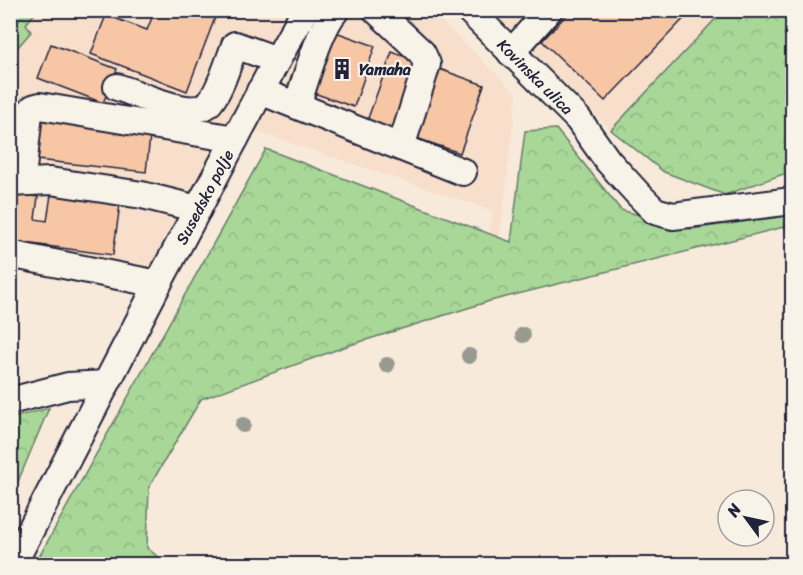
<svg xmlns="http://www.w3.org/2000/svg" width="803" height="575" font-family="Sriracha,sans-serif">
	<style>
		.built { fill: #f7dfcb }
		.forest { fill: url(#forest-crowns); stroke: #657c69; stroke-width: 1.5 }
		.building { fill: #f6c6a5; stroke: #22223b; stroke-width: 1.5 }
		.lines { fill: none; stroke-linecap: round; stroke-linejoin: round }
		.minor-casing { stroke: #22223b; stroke-width: 30 }
		.minor { stroke: #f7f3e8; stroke-width: 26 }
		.tree { fill: #989a92 }
		.labels { text-anchor: middle; dominant-baseline: central; stroke-width: 4.5; stroke-linejoin: round; paint-order: stroke }
		.poi-label { font-size: 16px; font-weight: bold; fill: #22223b; stroke: #f7f3e8; text-anchor: start }
		.street-label { font-size: 16px; fill: #22223b; stroke: #f7f3e8 }
	</style>
	<defs>
		<pattern id="forest-crowns" width="20" height="18" patternUnits="userSpaceOnUse" patternTransform="scale(1.5)"><rect width="20" height="18" fill="#a8d797"/><path d="M2 6a3 3 0 1 1 6 0M12 15a3 3 0 1 1 6 0" fill="none" stroke="#90b883"/></pattern>
	</defs>
	<rect width="100%" height="100%" fill="#f7eadb"/>
	<filter id="ink" filterUnits="userSpaceOnUse"><feTurbulence type="fractalNoise" baseFrequency=".0167" numOctaves="2"/><feDisplacementMap in="SourceGraphic" scale="12" xChannelSelector="R" yChannelSelector="G"/><feConvolveMatrix kernelMatrix="1 2 1 2 8 2 1 2 1" color-interpolation-filters="sRGB"/></filter>
	<g filter="url(#ink)">
		<g class="built">
			<polygon points="37,11 294,11 147,288 27,268 11,268 10,103 19,101 11,92 11,55 31,33 25,24"/>
			<polygon points="318,11 431,11 517,94 498,251 488,250 493,211 252,130 264,114 275,111 285,83 286,72 294,52"/>
			<polygon points="487,11 723,11 611,130"/>
		</g>
		<g class="forest">
			<polygon points="11,10 37,11 26,24 31,32 11,55"/>
			<polygon points="723,11 792,11 792,171 725,195 664,172 611,130"/>
			<polygon points="556,129 621,210 691,229 792,215 792,225 490,301 347,346 201,399 149,487 147,548 167,564 35,564 266,149 511,242 525,131"/>
			<polygon points="49,408 11,498 11,418"/>
		</g>
		<g class="building">
			<polygon points="155,10 218,10 187,91 91,54 106,15 147,30"/>
			<polygon points="571,10 692,10 605,101 542,41"/>
			<polygon points="330,30 375,46 354,107 308,91"/>
			<polygon points="51,44 117,69 103,103 38,78"/>
			<polygon points="392,52 484,85 460,153 367,121"/>
			<polygon points="42,115 151,128 146,172 37,160"/>
			<polygon points="52,188 121,197 113,255 10,241 10,193 38,197 35,219 47,221"/>
		</g>
		<g class="lines">
			<defs>
				<g id="minor">
					<polyline points="376,10 422,53 427,64 401,147"/>
					<path id="s1" d="M469 10 578 119 608 161 638 194 655 211 673 216 792 201"/>
					<polyline points="511,53 549,10"/>
					<path d="M117 87C137 93 189 119 207 105 219 95 229 60 235 45L277 60"/>
					<polyline points="260,91 463,172"/>
					<path d="M297 105C306 80 319 29 336 10"/>
					<polyline points="23,169 29,113 33,108 40,106 235,139"/>
					<polyline points="10,183 50,181 142,195 198,209"/>
					<polyline points="14,255 158,284"/>
					<polyline points="10,401 68,386 106,384"/>
					<path id="s2" d="M13 564 158 284 277 60 305 10"/>
				</g>
			</defs>
			<use href="#minor" class="minor-casing"/>
			<use href="#minor" class="minor"/>
		</g>
		<g class="tree">
			<circle cx="523" cy="335" r="8"/>
			<circle cx="469" cy="356" r="8"/>
			<circle cx="387" cy="365" r="8"/>
			<circle cx="243" cy="425" r="8"/>
		</g>
	</g>
	<defs>
		<symbol id="building-bare" viewBox="-9 -9 18 18"><path d="M-4-6H4V6H1V3H-1V6H-4ZM-2.5-4.3h1.7v1.8h-1.7ZM.8-4.3h1.7v1.8H.8ZM-2.5-1h1.7V.8h-1.7ZM.8-1h1.7V.8H.8Z" fill="#22223b" stroke="#f7f3e8" stroke-width="2.5" paint-order="stroke"/></symbol>
	</defs>
	<g fill-rule="evenodd">
		<use href="#building-bare" x="327" y="54" width="30" height="30"/>
	</g>
	<g class="labels">
		<g class="poi-label">
			<text x="359" y="69">Yamaha</text>
		</g>
		<g class="street-label">
			<text stroke="none"><textPath href="#s1" startOffset="94">Kovinska ulica</textPath></text>
			<text stroke="none"><textPath href="#s2" startOffset="414">Susedsko polje</textPath></text>
		</g>
	</g>
	<rect width="803" height="575" fill="none" stroke="#f7f3e8" stroke-width="36"/>
	<rect x="18" y="18" width="767" height="539" fill="none" stroke="#22223b" stroke-width="2" filter="url(#ink)"/>
	<g transform="translate(746 518) rotate(303)"><circle r="28" fill="#f7f3e8" stroke="#a29fa3" stroke-width="1.5"/>
	<path d="M0-4.5L10 22L0 15L-10 22Z" fill="#22223b"/>
	<text y="-9" font-size="16" font-weight="bold" text-anchor="middle" fill="#22223b">N</text>
	</g>
</svg>
